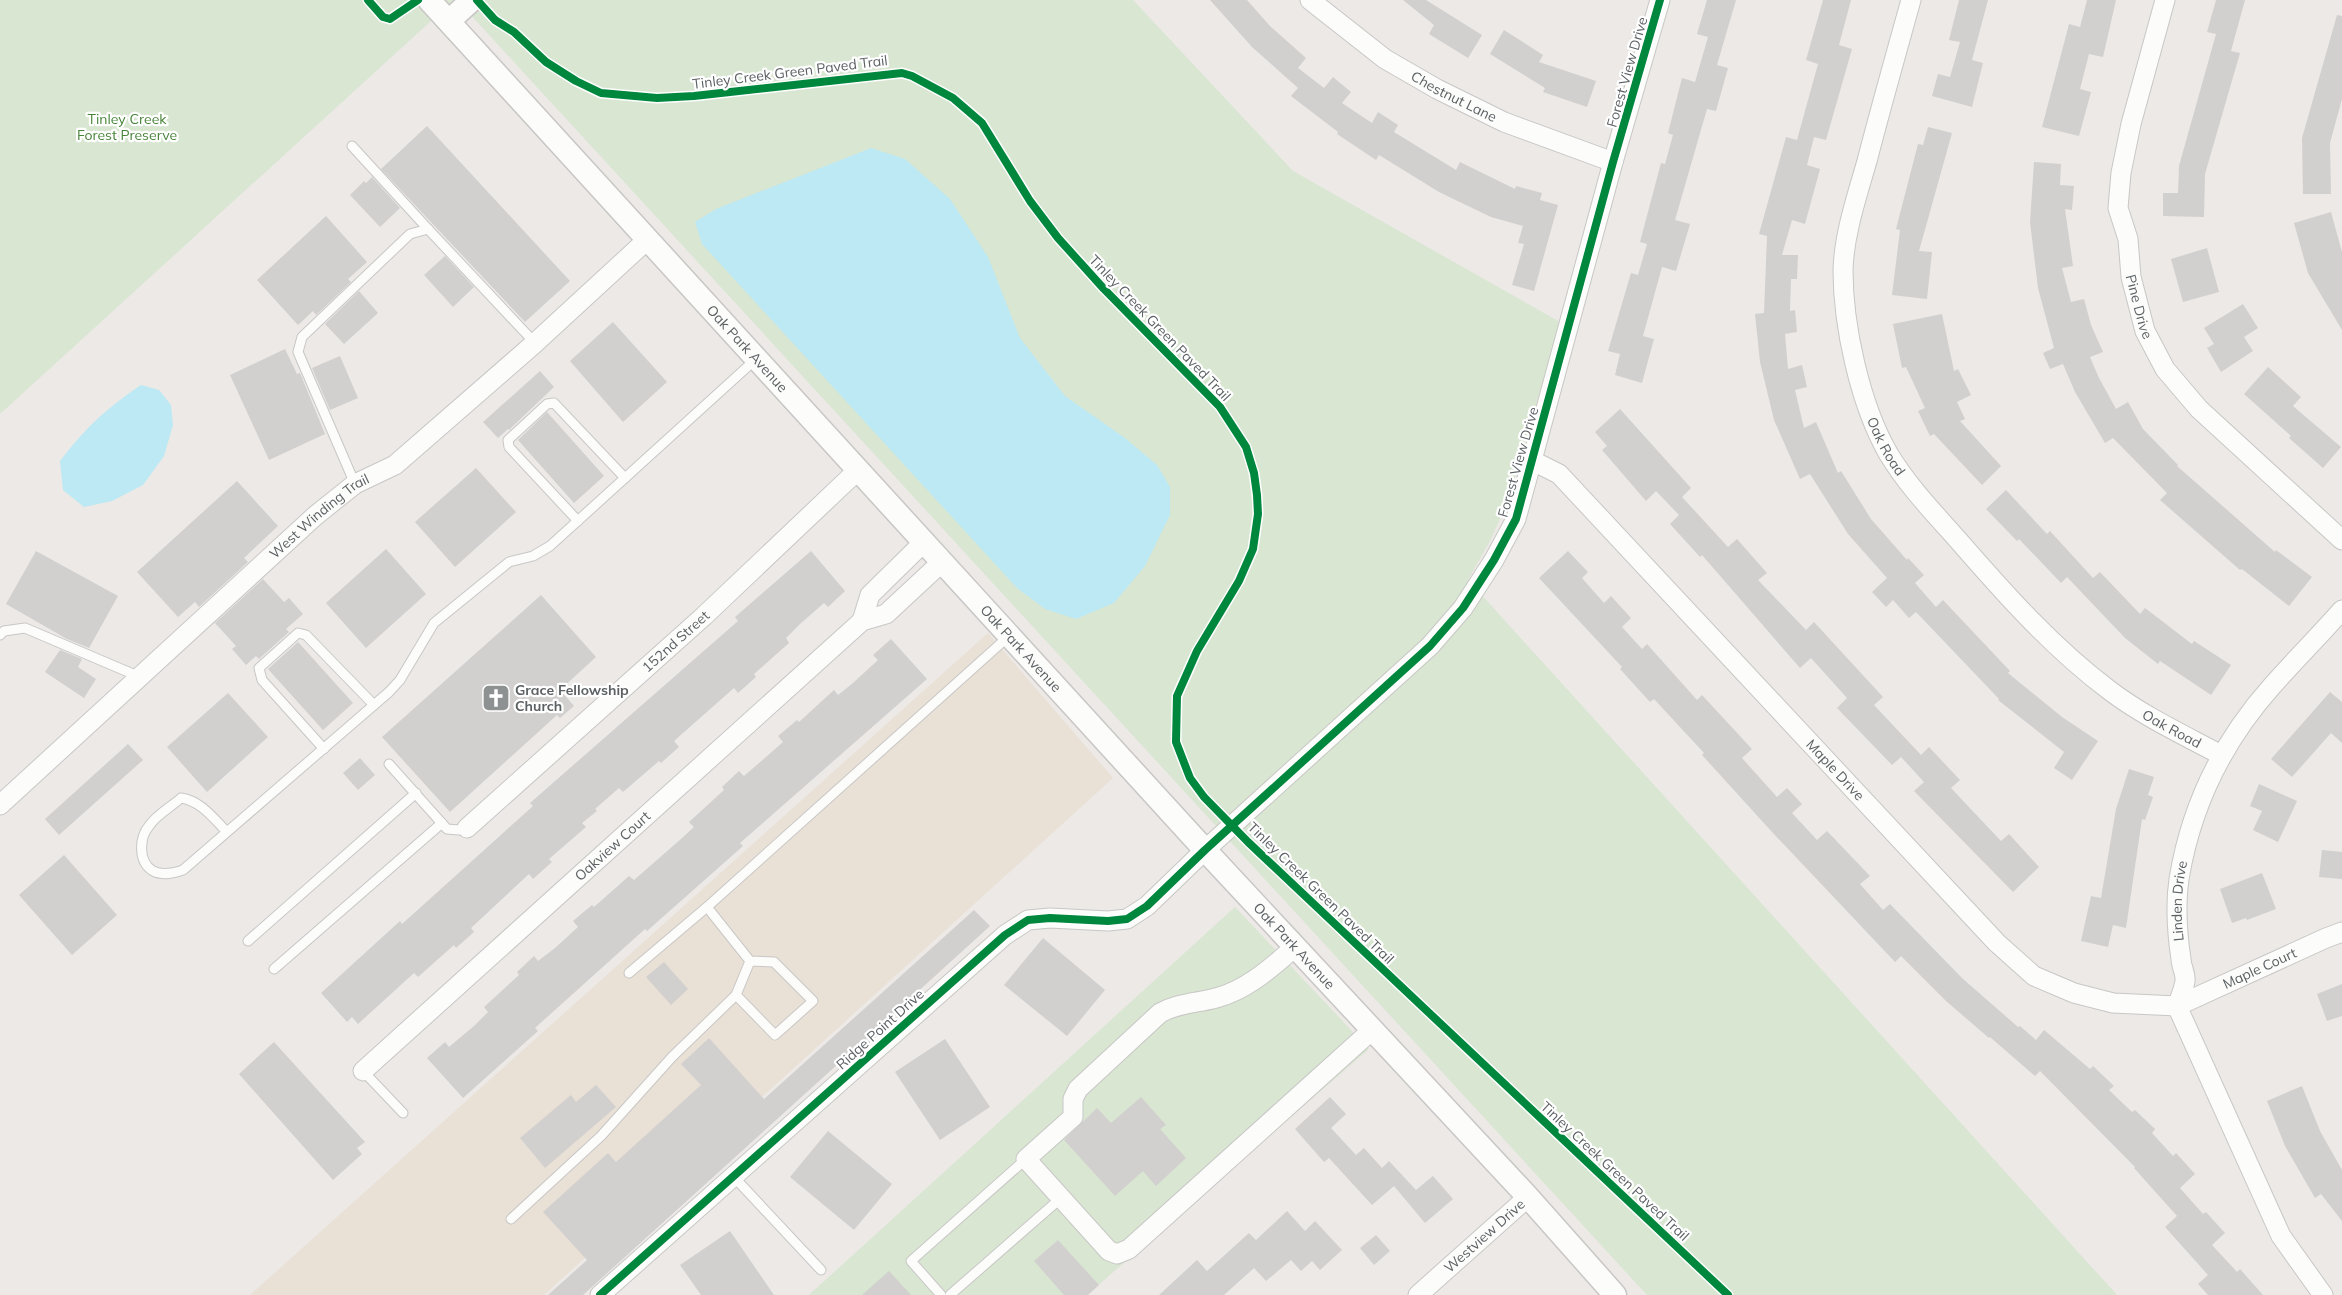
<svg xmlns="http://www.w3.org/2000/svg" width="2342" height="1295" font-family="Mulish,sans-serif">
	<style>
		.commercial { fill: #e9e0d6 }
		.green { fill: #d9e6d2 }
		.water { fill: #bce9f4 }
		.building { fill: #d2d0cf }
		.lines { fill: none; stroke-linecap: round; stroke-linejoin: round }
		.service-casing { stroke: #c8c7c6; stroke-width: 11 }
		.minor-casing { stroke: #c8c7c6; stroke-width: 21 }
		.tertiary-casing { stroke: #c8c7c6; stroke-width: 25 }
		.service { stroke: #fcfcfb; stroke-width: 9 }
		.minor { stroke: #fcfcfb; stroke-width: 19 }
		.tertiary { stroke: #fcfcfb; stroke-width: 22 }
		.cycleway-casing { stroke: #fff; stroke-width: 11 }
		.cycleway { stroke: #00873e; stroke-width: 8 }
		.labels { text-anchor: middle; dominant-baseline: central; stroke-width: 4.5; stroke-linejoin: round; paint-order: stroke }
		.street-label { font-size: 14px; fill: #5c6164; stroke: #fff }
		.park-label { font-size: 14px; fill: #48843a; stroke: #fff }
		.poi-label { font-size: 14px; font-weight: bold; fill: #5c6164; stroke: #fff; text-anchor: start }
	</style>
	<rect width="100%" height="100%" fill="#ece9e6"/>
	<polygon class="commercial" points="988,633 1113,778 544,1295 250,1295"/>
	<g class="green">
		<polygon points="0,0 454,0 0,414"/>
		<polygon points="457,0 1133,0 1293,171 1560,322 1508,501 1490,541 1468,580 2117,1295 1647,1295"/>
		<polygon points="1235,907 1369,1049 1087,1295 809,1295"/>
	</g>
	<g class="water">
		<polygon points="871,148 905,159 950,199 988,257 1020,338 1065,396 1125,438 1157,465 1170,487 1170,515 1145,566 1114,603 1076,619 1045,609 1017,588 702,244 695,222 716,209"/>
		<path d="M141 385 159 390 171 405 173 425 164 456 143 485 112 501 84 507 63 490 60 461C85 428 107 408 141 385Z"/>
	</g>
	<g class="building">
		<polygon points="1210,0 1247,0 1270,26 1306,58 1298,68 1324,88 1333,77 1351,92 1342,103 1372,123 1378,112 1398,125 1394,132 1456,170 1460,162 1515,189 1516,186 1542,193 1540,200 1558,205 1534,291 1512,285 1524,244 1518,243 1523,226 1491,217 1439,192 1379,155 1376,160 1337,134 1338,132 1291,96 1298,88 1252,47"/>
		<polygon points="1403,0 1426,0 1482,35 1468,58 1429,34 1434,25"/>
		<polygon points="1707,0 1736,0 1717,65 1728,68 1716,111 1707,109 1675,220 1690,224 1676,271 1662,267 1643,336 1654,339 1642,383 1615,375 1620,354 1608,351 1631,273 1638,275 1647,244 1640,242 1661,163 1665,164 1673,135 1668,133 1682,78 1695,82 1708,37 1697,34"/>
		<polygon points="1823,0 1851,0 1839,45 1852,49 1826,140 1814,137 1807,165 1820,169 1805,224 1792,220 1782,255 1798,255 1797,279 1791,279 1790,311 1795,310 1797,332 1785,334 1788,369 1802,365 1807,387 1795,390 1804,428 1816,422 1838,473 1841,471 1871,519 1907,560 1908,558 1924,575 1915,583 1936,607 1943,600 2010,671 2008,673 2062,717 2098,741 2072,780 2054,768 2064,752 1998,700 1999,699 1916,612 1909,618 1893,600 1886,607 1872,592 1887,578 1848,534 1810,474 1800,479 1774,420 1760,362 1755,314 1764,313 1767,236 1759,234 1786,137 1797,140 1818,64 1806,60"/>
		<polygon points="1959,0 1988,0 1972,60 1983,63 1972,107 1932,96 1938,74 1950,77 1960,42 1949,40"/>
		<polygon points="2087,0 2116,0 2103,57 2089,54 2080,89 2091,92 2079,136 2042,127 2069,24 2080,27"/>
		<polygon points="2216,0 2245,0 2231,51 2240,53 2205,174 2204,217 2163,216 2163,193 2178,193 2179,166 2216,34 2207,32"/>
		<polygon points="2337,15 2342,16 2342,99 2330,143 2331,194 2303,194 2302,138"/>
		<polygon points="1504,30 1543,55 1539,62 1596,81 1587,107 1543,92 1545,88 1490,54"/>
		<polygon points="427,126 570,281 525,322 381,169"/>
		<polygon points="1928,127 1952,133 1919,251 1932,252 1927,299 1892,295 1900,230 1896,229 1918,144 1923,145"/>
		<polygon points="2034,162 2061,164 2060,185 2074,186 2072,210 2065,209 2073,266 2062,268 2071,302 2084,299 2091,325 2103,352 2090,357 2099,378 2116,409 2128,402 2143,429 2178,465 2177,466 2275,552 2276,550 2312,577 2289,606 2242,569 2240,570 2160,500 2167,493 2113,438 2105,443 2075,392 2063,364 2050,369 2043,353 2054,348 2038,288 2030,222"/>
		<polygon points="372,177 400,208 380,227 350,195 364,181 366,183"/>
		<polygon points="2331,212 2342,252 2342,330 2308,273 2294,223"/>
		<polygon points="326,216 367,262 348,279 351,282 316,315 313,311 298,325 257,280"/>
		<polygon points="2207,248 2219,292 2183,302 2171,259"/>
		<polygon points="445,256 474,287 453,307 424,275"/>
		<polygon points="359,291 378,313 344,344 325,324"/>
		<polygon points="2243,304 2258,328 2244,337 2253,351 2221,372 2207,348 2214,344 2204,328"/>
		<polygon points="1942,314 1954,371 1958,369 1971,395 1957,402 1965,419 1960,421 2001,466 1982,485 1934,434 1930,436 1918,411 1925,408 1906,367 1902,368 1893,324"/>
		<polygon points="613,322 667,382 623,422 570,361"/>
		<polygon points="285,349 297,374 300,373 325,434 269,460 230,375"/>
		<polygon points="340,356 358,398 330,410 312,368"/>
		<polygon points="2268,367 2301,397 2293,406 2341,447 2323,468 2289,438 2291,436 2244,394"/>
		<polygon points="540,371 554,387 509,430 508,429 498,438 483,422"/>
		<polygon points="1620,409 1691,488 1682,497 1728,547 1737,539 1767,573 1758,580 1806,630 1814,622 1883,697 1874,705 1921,755 1929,747 1960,780 1951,788 2001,841 2009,834 2039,867 2013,892 1914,791 1924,782 1901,757 1892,765 1837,708 1847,698 1811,658 1800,668 1702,555 1700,557 1670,524 1679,515 1656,491 1646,501 1602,450 1607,446 1595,432"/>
		<polygon points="547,412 604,476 574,503 518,440"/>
		<polygon points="476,468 516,512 455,567 415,522"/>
		<polygon points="237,481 278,526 244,558 248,562 199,607 195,602 178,617 137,572"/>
		<polygon points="2006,490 2047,534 2050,531 2093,578 2100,572 2140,614 2145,608 2192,644 2194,641 2231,665 2211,695 2160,661 2158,664 2125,638 2067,577 2061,583 2019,539 2017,541 1986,509"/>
		<polygon points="386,549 426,594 366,648 326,603"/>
		<polygon points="36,551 118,596 89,648 67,639 6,604"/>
		<polygon points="811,551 845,591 828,607 824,603 800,624 786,638 789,643 754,674 756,677 738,693 734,688 674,741 679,747 661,763 659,761 623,792 619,788 595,809 597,811 582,823 586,827 549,859 552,862 533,879 529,874 471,928 474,932 456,948 454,945 418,977 414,973 358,1024 352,1017 347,1022 321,993 400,921 402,924 533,806 530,803 738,621 735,617"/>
		<polygon points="1568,551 1588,572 1582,578 1604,603 1611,596 1631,618 1622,627 1642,649 1647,644 1697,700 1702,695 1752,749 1742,758 1777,797 1787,788 1802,804 1792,813 1817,840 1827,831 1870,876 1860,884 1883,910 1890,904 1962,978 2018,1027 2020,1026 2036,1040 2044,1030 2090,1069 2093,1066 2114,1086 2109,1090 2132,1112 2135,1110 2155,1129 2152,1133 2173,1156 2176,1153 2195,1174 2180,1188 2203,1214 2206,1212 2225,1233 2212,1245 2237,1272 2240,1269 2263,1295 2208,1295 2198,1284 2208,1275 2165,1227 2177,1216 2134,1168 2135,1167 2040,1071 2035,1076 1990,1037 1989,1038 1946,1001 1901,956 1895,962 1772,832 1702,755 1704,753 1654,699 1650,702 1620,669 1622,667 1539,578"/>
		<polygon points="263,579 284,602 289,598 303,614 286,629 289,632 259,659 256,656 246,665 232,649 236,646 215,623"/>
		<polygon points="541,595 596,657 560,690 574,706 560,718 557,715 450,812 382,737"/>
		<polygon points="891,639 927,679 740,843 743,846 647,931 645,929 535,1028 538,1031 463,1098 427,1058 445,1042 449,1047 474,1026 488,1012 484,1007 519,975 517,972 534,956 538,961 555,948 578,927 573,921 592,905 594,907 629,876 634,880 681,839 694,827 689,822 724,790 722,787 739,771 744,776 759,763 783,742 778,736 797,720 799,722 834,690 838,695 853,683 878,660 873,655"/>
		<polygon points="298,642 353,703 323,730 268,669"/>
		<polygon points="60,650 82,659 78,667 96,679 84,698 45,672"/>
		<polygon points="2330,692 2342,702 2342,743 2331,733 2292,777 2271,759"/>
		<polygon points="228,693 268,737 207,792 167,747"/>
		<polygon points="128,744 143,760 59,835 45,819"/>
		<polygon points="360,758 375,775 358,790 343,773"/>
		<polygon points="2129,769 2154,777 2148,795 2153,797 2145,820 2142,819 2126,928 2113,925 2108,947 2081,941 2091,896 2101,898 2116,809"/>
		<polygon points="2259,784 2297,801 2278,842 2253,830 2262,811 2250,806"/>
		<polygon points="2322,850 2342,852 2342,879 2319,877"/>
		<polygon points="64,855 117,915 72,955 19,895"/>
		<polygon points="2262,873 2276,909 2247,920 2246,918 2232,923 2220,889"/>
		<polygon points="974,910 990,926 902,1006 583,1295 548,1295 587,1260 543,1212 608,1153 616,1162 701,1085 681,1064 709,1038 764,1099"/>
		<polygon points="1043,938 1105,990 1067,1036 1004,985"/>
		<polygon points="664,962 688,989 671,1005 646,977"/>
		<polygon points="2342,984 2342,1016 2327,1021 2317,994"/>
		<polygon points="945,1039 990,1107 940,1140 895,1072"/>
		<polygon points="274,1042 365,1142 357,1148 362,1154 333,1180 239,1074"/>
		<polygon points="596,1085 616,1107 545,1168 520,1138 571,1095 576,1102"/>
		<polygon points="2302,1086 2320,1131 2342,1170 2342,1221 2321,1194 2315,1198 2285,1146 2267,1101"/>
		<polygon points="1141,1097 1166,1125 1160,1129 1186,1158 1156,1186 1143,1171 1115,1196 1064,1140 1097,1108 1111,1123"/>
		<polygon points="1330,1097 1346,1114 1331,1128 1356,1155 1364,1148 1382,1168 1389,1161 1416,1190 1433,1176 1453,1199 1425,1223 1394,1186 1372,1205 1329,1158 1324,1162 1295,1129"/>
		<polygon points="828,1131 892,1184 854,1230 790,1177"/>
		<polygon points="1287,1211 1305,1231 1315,1221 1342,1250 1320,1270 1312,1261 1301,1271 1291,1260 1266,1281 1254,1268 1224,1295 1159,1295 1197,1260 1207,1271 1249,1233 1256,1240"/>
		<polygon points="730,1231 774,1295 701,1295 680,1265"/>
		<polygon points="1376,1235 1390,1251 1374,1265 1360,1248"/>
		<polygon points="1058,1240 1099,1285 1088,1295 1064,1295 1034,1261"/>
		<polygon points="889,1271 911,1295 862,1295"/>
	</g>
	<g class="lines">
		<defs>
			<g id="service">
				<polyline points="352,146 428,229"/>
				<polyline points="355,484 298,352 302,337 410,234 428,229 535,343"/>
				<polyline points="578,521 509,447 508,440 547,404 554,403 625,478"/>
				<polyline points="0,635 4,631 25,628 140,677"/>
				<polyline points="324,749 262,680 259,668 298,633 306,635 374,705"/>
				<polyline points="389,764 447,829 459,830 467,828"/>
				<path d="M227 832C213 818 201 801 181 798 171 807 156 815 149 826 139 838 138 862 153 871 163 876 174 873 183 870L389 692 400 680 434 623 509 562 533 556 550 546 756 359"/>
				<polyline points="248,941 416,793"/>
				<polyline points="750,961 736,995 775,1035 813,1001 774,962 750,961 707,907 1009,636"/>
				<polyline points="274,969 442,823"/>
				<polyline points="629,973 707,907"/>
				<polyline points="363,1071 403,1113"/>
				<polyline points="733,1176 821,1270"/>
				<polyline points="511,1219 601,1136 672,1057 736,995"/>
				<polyline points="941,1295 911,1261 1026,1159"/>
				<polyline points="950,1295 1061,1198"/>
			</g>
			<g id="minor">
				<path id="s1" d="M1310 0 1385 59 1437 89 1504 122 1613 162"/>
				<path id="s2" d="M1911 0C1896 54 1881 107 1867 161 1857 196 1844 234 1843 270 1843 326 1860 404 1888 453 1907 485 1934 513 1958 540 2005 594 2052 647 2109 690 2143 716 2184 735 2221 755"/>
				<path id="s3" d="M2165 0 2131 124 2121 173 2118 208 2128 239 2131 277 2145 331 2165 369 2199 409 2342 540"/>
				<path id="s4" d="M1533 461 1559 474 1997 943 2034 976 2074 993 2113 1003 2177 1006 2326 938 2342 932"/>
				<polyline points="862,621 870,595 924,542"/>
				<path id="s5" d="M0 805 315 516 355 484 395 465 535 343 648 239"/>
				<path id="s6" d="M467 828 704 616 858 470"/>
				<path d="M1295 947C1272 967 1247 990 1216 998 1197 1003 1178 1003 1160 1013L1078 1089 1073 1099V1117L1026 1159 1109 1251 1117 1254 1129 1249 1371 1031"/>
				<path id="s7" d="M363 1071 862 621 886 614 942 562"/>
				<polyline points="600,1295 1005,935 1028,920 1050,918 1108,921 1127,919 1147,906 1205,850 1430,646 1463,608 1494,560 1516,519 1613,162 1660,0"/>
				<path id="s8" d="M1418 1295 1528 1197"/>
				<path id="s9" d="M2323 1295 2281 1236 2177 1006C2180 998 2184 989 2185 981 2186 974 2181 966 2181 959 2177 932 2175 906 2179 879 2191 806 2223 741 2272 686 2295 660 2319 636 2342 610"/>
			</g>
			<g id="tertiary">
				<path id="s10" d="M429 0 1205 850 1528 1197 1615 1295"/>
				<polyline points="449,21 472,0"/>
			</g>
		</defs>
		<use href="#service" class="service-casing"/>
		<use href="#minor" class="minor-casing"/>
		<use href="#tertiary" class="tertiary-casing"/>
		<use href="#service" class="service"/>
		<use href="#minor" class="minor"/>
		<use href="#tertiary" class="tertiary"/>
		<defs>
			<g id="cycleway">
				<polyline points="368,0 383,17 390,19 418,0"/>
				<polyline points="477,0 495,20 514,32 546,62 576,81 601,93 657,98 694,96 902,73 912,76 953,98 982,123 1030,201 1058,238 1104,289 1220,407 1246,447 1254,473 1257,495 1258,514 1253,549 1239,581 1197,651 1177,696 1176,742 1190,778 1204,797 1248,842 1728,1295"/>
				<polyline points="600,1295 1005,935 1028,920 1050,918 1108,921 1127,919 1147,906 1205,850 1430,646 1463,608 1494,560 1516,519 1613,162 1660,0"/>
			</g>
		</defs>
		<use href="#cycleway" class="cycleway-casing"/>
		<use href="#cycleway" class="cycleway"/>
	</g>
	<defs>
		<symbol id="church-square" viewBox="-11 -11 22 22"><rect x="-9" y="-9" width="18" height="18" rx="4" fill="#8e9192" stroke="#fff"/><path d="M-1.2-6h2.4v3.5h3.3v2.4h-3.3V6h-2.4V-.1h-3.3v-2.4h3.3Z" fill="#fff"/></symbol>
	</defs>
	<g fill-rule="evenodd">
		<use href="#church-square" x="480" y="682" width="32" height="32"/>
	</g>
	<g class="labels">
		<g class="street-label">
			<text transform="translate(790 72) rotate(-7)">Tinley Creek Green Paved Trail</text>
			<text transform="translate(1627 72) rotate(-74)">Forest View Drive</text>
			<text stroke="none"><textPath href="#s1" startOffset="174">Chestnut Lane</textPath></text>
			<text stroke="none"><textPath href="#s3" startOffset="315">Pine Drive</textPath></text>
			<text transform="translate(1160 328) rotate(46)">Tinley Creek Green Paved Trail</text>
			<text stroke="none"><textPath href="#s10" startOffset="472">Oak Park Avenue</textPath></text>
			<text stroke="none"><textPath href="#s2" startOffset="462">Oak Road</textPath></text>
			<text transform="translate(1518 462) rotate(-74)">Forest View Drive</text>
			<text stroke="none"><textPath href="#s5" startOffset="431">West Winding Trail</textPath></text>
			<text stroke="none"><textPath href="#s6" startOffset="280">152nd Street</textPath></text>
			<text stroke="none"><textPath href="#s10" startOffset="878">Oak Park Avenue</textPath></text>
			<text stroke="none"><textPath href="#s2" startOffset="868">Oak Road</textPath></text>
			<text stroke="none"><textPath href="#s4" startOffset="434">Maple Drive</textPath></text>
			<text stroke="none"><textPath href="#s7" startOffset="336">Oakview Court</textPath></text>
			<text transform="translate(1321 893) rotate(44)">Tinley Creek Green Paved Trail</text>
			<text stroke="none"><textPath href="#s9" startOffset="432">Linden Drive</textPath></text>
			<text stroke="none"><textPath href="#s10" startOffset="1282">Oak Park Avenue</textPath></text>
			<text stroke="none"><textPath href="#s4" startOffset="959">Maple Court</textPath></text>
			<text transform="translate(880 1029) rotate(-42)">Ridge Point Drive</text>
			<text transform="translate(1615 1171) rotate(43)">Tinley Creek Green Paved Trail</text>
			<text stroke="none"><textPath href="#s8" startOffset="89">Westview Drive</textPath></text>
		</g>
		<g class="park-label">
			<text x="127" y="119">Tinley Creek<tspan x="127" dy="16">Forest Preserve</tspan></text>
		</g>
		<g class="poi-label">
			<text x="515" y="690">Grace Fellowship<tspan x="515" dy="16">Church</tspan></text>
		</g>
	</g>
</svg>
